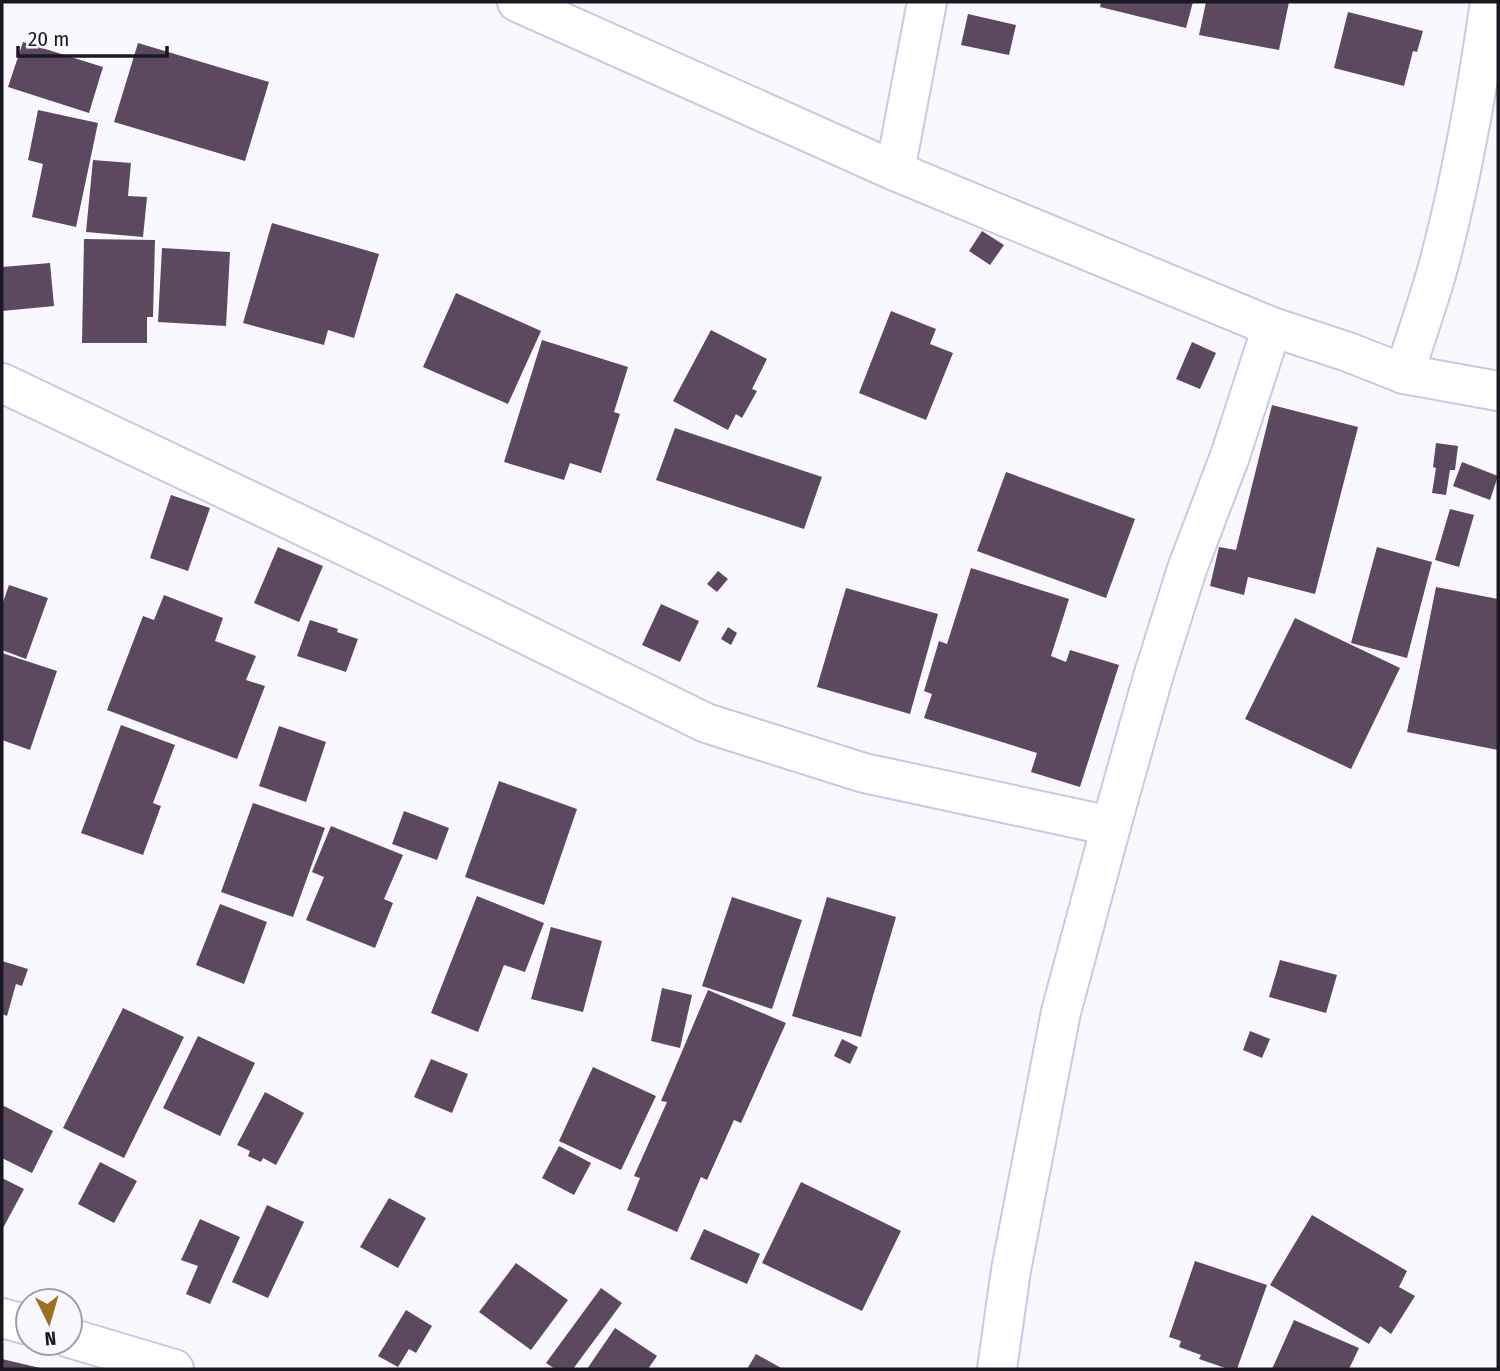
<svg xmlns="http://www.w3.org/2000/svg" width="1500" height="1371" font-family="'Fira Sans Condensed',sans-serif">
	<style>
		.building { fill: #5d495f }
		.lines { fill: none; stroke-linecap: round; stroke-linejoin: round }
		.minor-casing { stroke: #ccc7e6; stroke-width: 42 }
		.minor { stroke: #fff; stroke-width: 38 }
	</style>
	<rect width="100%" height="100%" fill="#f9f8ff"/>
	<g class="building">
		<polygon points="1101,2 1193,2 1186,28 1100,7"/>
		<polygon points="1206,2 1289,2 1279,50 1199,35"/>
		<polygon points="1348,12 1423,31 1417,52 1413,51 1404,86 1334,68"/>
		<polygon points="968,14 1016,25 1009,55 961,45"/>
		<polygon points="23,42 103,67 89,113 8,87"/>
		<polygon points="138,43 269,82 245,161 114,122"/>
		<polygon points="38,110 98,123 76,227 32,217 43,164 28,160"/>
		<polygon points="93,160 131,163 128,196 147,197 143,237 86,232"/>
		<polygon points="272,223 379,254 354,338 328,330 324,345 243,323"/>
		<polygon points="982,231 1004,245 990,265 969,251"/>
		<polygon points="84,239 155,240 153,317 147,317 147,343 82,343"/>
		<polygon points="162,248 230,252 226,326 158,322"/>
		<polygon points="50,263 54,306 2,311 2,267"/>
		<polygon points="456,293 541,331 508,404 423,367"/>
		<polygon points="891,311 936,329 930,344 953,353 926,420 859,393"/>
		<polygon points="711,330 767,359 752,389 757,391 742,418 736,414 728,430 673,401"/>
		<polygon points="542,340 628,367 614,412 620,414 601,473 570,463 564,480 504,462"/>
		<polygon points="1192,342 1216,353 1200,389 1176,379"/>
		<polygon points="1272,405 1358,427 1315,594 1248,577 1244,595 1210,586 1219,547 1236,550"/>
		<polygon points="675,428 822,477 804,529 656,480"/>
		<polygon points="1436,443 1458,446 1455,470 1450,470 1446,495 1432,493 1436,468 1433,467"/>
		<polygon points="1462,462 1498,476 1490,500 1453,486"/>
		<polygon points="1006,472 1135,519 1106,598 977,551"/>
		<polygon points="171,495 210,508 188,571 150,558"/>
		<polygon points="1450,509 1474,515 1459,567 1435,560"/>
		<polygon points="278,547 323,566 299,622 254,603"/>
		<polygon points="1377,547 1432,562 1407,658 1351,643"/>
		<polygon points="971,568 1069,599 1051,656 1066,662 1070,650 1119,665 1080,787 1031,772 1037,753 924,718 932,694 924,691 939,641 947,644"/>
		<polygon points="718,571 728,579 717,592 707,584"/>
		<polygon points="9,585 48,598 26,659 2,650 2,605"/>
		<polygon points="1436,587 1498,599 1498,750 1407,732"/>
		<polygon points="846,588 938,614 910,714 817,687"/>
		<polygon points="164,595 223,618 215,641 256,656 246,680 265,686 237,759 107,710 143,616 154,620"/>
		<polygon points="661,604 699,621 680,662 642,645"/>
		<polygon points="1295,618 1400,668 1351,769 1245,719"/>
		<polygon points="310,620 338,629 337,632 358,639 346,672 297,656"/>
		<polygon points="728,627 737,633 731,645 721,639"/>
		<polygon points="2,653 57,671 30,750 2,740"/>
		<polygon points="121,725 175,745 153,803 161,806 143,855 81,833"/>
		<polygon points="279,726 326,742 306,802 259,786"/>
		<polygon points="499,781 577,809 544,905 465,877"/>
		<polygon points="253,803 325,828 293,917 221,892"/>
		<polygon points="404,811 449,828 437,860 392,844"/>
		<polygon points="331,826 403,855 384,899 393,903 375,948 306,920 324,877 312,872"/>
		<polygon points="477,896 544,923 525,972 504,965 478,1032 431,1013"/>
		<polygon points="732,897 802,920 772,1009 702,986"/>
		<polygon points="827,897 896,917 861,1037 792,1016"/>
		<polygon points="220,904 267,922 244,984 196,965"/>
		<polygon points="551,927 602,941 583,1012 531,999"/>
		<polygon points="1280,960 1337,975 1326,1013 1269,997"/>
		<polygon points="2,961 28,969 22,986 16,984 7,1016 2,1014"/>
		<polygon points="662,988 692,995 680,1048 651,1041"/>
		<polygon points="708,990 786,1023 741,1123 734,1120 707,1180 701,1177 677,1232 627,1210 640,1178 634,1176 667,1102 661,1101"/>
		<polygon points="123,1008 184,1037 124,1158 63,1128"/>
		<polygon points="1250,1031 1270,1039 1262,1058 1243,1050"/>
		<polygon points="198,1036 255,1063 220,1136 163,1108"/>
		<polygon points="842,1039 858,1047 850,1064 834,1056"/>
		<polygon points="431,1059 468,1074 452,1113 414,1097"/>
		<polygon points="593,1067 656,1096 621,1170 559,1141"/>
		<polygon points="265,1092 304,1113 276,1165 263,1158 261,1162 248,1156 250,1151 237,1145"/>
		<polygon points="2,1105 53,1131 32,1173 2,1158"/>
		<polygon points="559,1146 591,1163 574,1195 542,1178"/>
		<polygon points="100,1162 137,1181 114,1223 78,1204"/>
		<polygon points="2,1178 24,1189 2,1230"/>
		<polygon points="801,1182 901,1231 862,1311 762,1263"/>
		<polygon points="389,1198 426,1218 398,1268 360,1247"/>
		<polygon points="267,1205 304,1222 268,1298 232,1282"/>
		<polygon points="1312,1215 1407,1271 1399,1287 1415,1296 1391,1334 1380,1326 1369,1344 1270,1285"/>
		<polygon points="200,1219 240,1237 210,1304 186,1294 198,1266 181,1260"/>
		<polygon points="704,1229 760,1254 747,1284 690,1259"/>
		<polygon points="1195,1261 1267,1285 1237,1369 1228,1369 1199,1359 1201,1355 1179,1347 1181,1341 1169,1337"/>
		<polygon points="516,1263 568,1300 531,1350 479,1312"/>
		<polygon points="601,1288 622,1303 573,1369 555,1369 546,1363"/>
		<polygon points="406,1310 432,1326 416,1353 409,1349 398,1367 378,1356"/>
		<polygon points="1294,1320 1359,1348 1349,1369 1272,1369"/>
		<polygon points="615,1328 657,1356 648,1369 587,1369"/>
		<polygon points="756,1354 783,1369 747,1369"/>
		<polygon points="2,1359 40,1368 40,1369 2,1369"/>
	</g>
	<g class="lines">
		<defs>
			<g id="minor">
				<polyline points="517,2 895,171 1272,327 1348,352 1404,374 1498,391"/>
				<polyline points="895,171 927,2"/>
				<path d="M1404 374C1415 340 1427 306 1437 271 1461 183 1477 92 1490 2"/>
				<polyline points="2,383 368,557 706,723 864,773 1111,826"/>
				<polyline points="2,1318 28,1325"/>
				<polyline points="70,1338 174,1369"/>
				<polyline points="997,1369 1011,1270 1061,1012 1111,826 1153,677 1187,569 1230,456 1272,327"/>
			</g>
		</defs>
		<use href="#minor" class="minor-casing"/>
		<use href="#minor" class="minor"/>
	</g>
	<rect width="1500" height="1371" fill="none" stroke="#1a1823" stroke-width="7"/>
	<g transform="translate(49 1322) rotate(175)"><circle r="33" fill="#f9f8ff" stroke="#a09ea7" stroke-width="2"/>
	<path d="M0-5L12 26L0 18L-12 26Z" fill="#9a711e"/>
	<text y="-10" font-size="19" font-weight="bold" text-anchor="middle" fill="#1a1823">N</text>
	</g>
	<path d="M18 46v10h149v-10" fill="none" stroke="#1a1823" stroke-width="3.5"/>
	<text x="28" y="46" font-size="21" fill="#1a1823" stroke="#f9f8ff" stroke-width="5" paint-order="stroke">20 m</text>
</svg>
